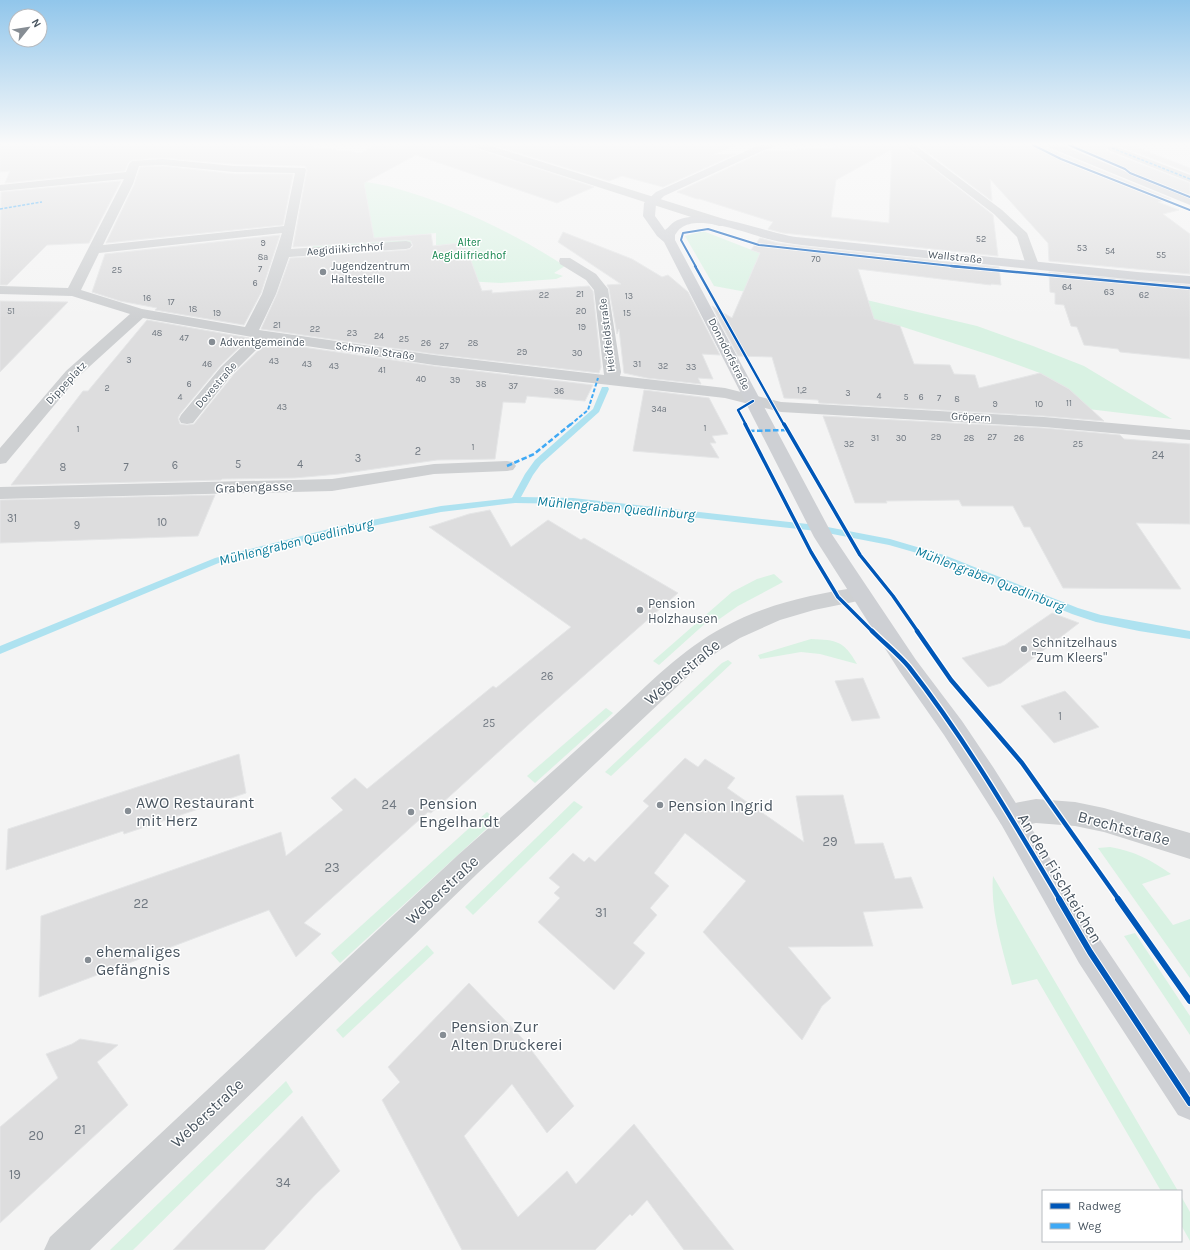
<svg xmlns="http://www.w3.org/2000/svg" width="1190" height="1250" font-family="Karla,sans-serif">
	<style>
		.green { fill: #d9f2e3 }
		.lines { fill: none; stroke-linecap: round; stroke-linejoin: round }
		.stream { fill: #aee2f0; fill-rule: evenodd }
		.building { fill: #ddddde; stroke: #e5e6e7; fill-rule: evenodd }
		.minor { fill: #ced0d2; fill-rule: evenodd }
		.secondary { fill: #ced0d4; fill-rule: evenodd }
		.quiet-far2 { stroke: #3fa9f5; stroke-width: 1.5; stroke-dasharray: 3 1.5; stroke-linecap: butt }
		.quiet-far1 { stroke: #3fa9f5; stroke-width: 2; stroke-dasharray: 4 2; stroke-linecap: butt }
		.quiet { stroke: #3fa9f5; stroke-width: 2.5; stroke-dasharray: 5.5 2.5; stroke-linecap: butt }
		.cycleway-far4-casing { stroke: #fff; stroke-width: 3.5 }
		.cycleway-far3-casing { stroke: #fff; stroke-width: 4 }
		.cycleway-far2-casing { stroke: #fff; stroke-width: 5.5 }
		.cycleway-far1-casing { stroke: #fff; stroke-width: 7 }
		.cycleway-casing { stroke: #fff; stroke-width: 8 }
		.cycleway-far4 { stroke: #0057b8; stroke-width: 2 }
		.cycleway-far3 { stroke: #0057b8; stroke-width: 2.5 }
		.cycleway-far2 { stroke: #0057b8; stroke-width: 3.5 }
		.cycleway-far1 { stroke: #0057b8; stroke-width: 4.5 }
		.cycleway { stroke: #0057b8; stroke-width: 6 }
		.poi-dot { fill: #868d94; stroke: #fff; stroke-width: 1.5 }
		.labels { text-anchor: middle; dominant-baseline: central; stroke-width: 3; stroke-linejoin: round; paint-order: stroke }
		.far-number-label { font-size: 9px; fill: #707881 }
		.far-park-label { font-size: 11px; fill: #17864f; stroke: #fff }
		.far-street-label { font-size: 11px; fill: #4a5661; stroke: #fff }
		.far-poi-label { font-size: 11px; fill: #4a5661; stroke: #fff; text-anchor: start }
		.number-label { font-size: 11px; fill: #707881 }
		.street-label { font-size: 13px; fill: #4a5661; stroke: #fff }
		.poi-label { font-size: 13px; fill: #4a5661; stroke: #fff; text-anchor: start }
		.near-number-label { font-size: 13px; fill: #707881 }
		.water-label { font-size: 14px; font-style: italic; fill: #0c7c9b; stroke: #fff }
		.near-street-label { font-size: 16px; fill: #4a5661; stroke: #fff }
		.near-poi-label { font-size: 16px; fill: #4a5661; stroke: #fff; text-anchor: start }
	</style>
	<rect width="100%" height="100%" fill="#f4f4f4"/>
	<g class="green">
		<path d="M346 179C362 182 379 183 395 188 455 205 512 232 565 266L554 273 563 276 556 279 501 283 428 279 436 246V233L415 235V243L314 250 309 236 369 209 368 206Z"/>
		<polygon points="703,231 772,258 841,294 977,326 1033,346 1084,366 1172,419 1088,409 1069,389 1040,373 993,356 900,326 801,302 714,286 685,236"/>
		<polygon points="774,574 783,582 738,606 718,620 709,620 659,665 653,661 732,592 757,579"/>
		<path d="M811 639C837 640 844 641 857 664L820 654 801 652 760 659 758 655Z"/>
		<polygon points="728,660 732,663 611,776 605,772 722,663"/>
		<polygon points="606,708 613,713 535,783 527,776"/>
		<polygon points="574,801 583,807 473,915 465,907"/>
		<polygon points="487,812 496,820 340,963 331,953"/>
		<path d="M1110 847C1134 851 1151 860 1171 874L1142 884 1173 925 1190 919V978L1098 848Z"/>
		<path d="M993 876 1178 1191H1161L1037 979 1012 985C1003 951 990 911 993 876Z"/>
		<polygon points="1135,933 1190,1016 1190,1035 1124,936"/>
		<polygon points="427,945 434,953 343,1038 336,1030"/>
		<polygon points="286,1081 293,1092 133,1250 110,1250"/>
		<polygon points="1181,1196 1190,1212 1190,1241 1181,1225"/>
	</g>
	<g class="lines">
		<polygon class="stream" points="602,387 608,387 609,389 599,412 541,464 533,475 521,497 573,498 817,525 890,539 944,555 1078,608 1101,615 1190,631 1190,639 1139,631 1096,622 1072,614 938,559 889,545 817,531 573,504 515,503 441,512 333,534 221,562 0,654 0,646 215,558 333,528 441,506 512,498 525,474 535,460 593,409"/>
	</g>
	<g class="building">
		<polygon points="0,145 295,145 361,153 375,145 403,148 403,145 472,145 474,148 594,187 557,203 416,155 364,183 374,238 431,234 433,246 460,243 461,248 466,247 482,291 492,290 492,293 589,286 593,291 601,367 599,373 434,354 261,329 277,294 290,258 406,250 410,249 413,246 411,241 406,240 293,247 307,170 305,166 234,164 163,158 132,160 128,163 125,171 5,183 10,171 0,172"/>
		<polygon points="493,145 735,145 712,155 736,154 663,187 622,176 609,181"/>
		<path d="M879 145H903L993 215 998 256 783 233 768 229 773 222 700 199H697L677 192 763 152ZM892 149 889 223 831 217 836 180Z"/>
		<polygon points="918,145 1046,145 1047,148 1171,199 1158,202 1179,210 1163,214 1190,234 1190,274 1049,261 1048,243 990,179 992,201"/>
		<polygon points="1065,145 1107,145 1106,149 1107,151 1190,183 1190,194 1187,195"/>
		<polygon points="1116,145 1131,145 1190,168 1190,173"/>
		<polygon points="163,166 234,174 293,174 283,225 106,243 134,185 140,167"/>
		<polygon points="121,181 89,243 47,245 7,285 0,285 1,192"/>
		<polygon points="563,232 632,259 662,277 668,275 688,292 720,355 702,354 713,379 698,378 701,384 647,378 624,373 619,329 617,334 609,289 607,285 621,284 558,242"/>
		<polygon points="280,235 261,293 244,325 155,310 157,308 120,301 92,292 105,254"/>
		<polygon points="760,238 778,243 810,247 999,267 1001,285 991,284 991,285 858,269 874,319 900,326 914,364 950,365 954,374 975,375 979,388 1040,373 1069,389 1104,421 1044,416 819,403 818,400 784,398 772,357 738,356 712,306 732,318 760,253 751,250"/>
		<polygon points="1049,272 1190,285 1190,359 1120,352 1118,349 1084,345 1077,327 1071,326 1064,305 1055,304 1055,293 1050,292"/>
		<polygon points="0,301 68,302 0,372"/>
		<polygon points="147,320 249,338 220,366 180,414 178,418 180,424 187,425 194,424 234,374 267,342 434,366 593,385 585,401 527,396 525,403 503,402 495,459 437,460 339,474 294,478 222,479 221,480 11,485 83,391 88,391"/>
		<polygon points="644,390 709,398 728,434 712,436 716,443 710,443 719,458 633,451"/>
		<polygon points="823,416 1044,428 1120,435 1124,439 1190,444 1190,524 1136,523 1181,589 1063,588 1030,527 1024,527 1013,506 962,506 959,500 886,501 887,503 855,503"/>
		<polygon points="215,495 198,536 0,543 0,500"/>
		<polygon points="490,510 511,547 548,520 581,540 584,538 678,593 537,717 460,787 431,813 428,812 304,923 321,934 296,957 269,910 39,997 41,916 281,832 286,856 343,810 331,798 355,778 367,789 493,686 496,688 571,627 429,527 469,514"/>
		<polygon points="1052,613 1079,623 1001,683 988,687 962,658 1005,645"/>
		<polygon points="863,678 880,718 852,721 835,681"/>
		<polygon points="1065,691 1099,727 1054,743 1021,706"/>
		<polygon points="239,754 246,793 124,834 123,831 6,870 8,829"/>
		<polygon points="685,758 698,767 705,759 735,778 727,788 804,842 796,796 843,795 855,844 883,843 895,879 911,877 923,908 863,912 873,946 788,947 831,998 822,1006 802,1040 703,932 746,881 685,833 654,873 669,886 650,908 657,915 633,943 645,953 614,990 538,922 560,898 554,893 560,887 549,878 573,853 584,862 589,857 595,862 649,806 643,801"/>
		<polygon points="469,983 522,1038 574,1106 547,1133 512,1084 464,1136 518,1217 567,1171 576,1184 634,1124 734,1250 684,1250 647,1200 632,1216 630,1214 595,1250 462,1250 382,1100 400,1082 388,1067"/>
		<polygon points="80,1039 118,1045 97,1062 128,1105 0,1223 0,1127 58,1078 46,1054 72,1044"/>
		<polygon points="302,1116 340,1171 316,1194 264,1250 173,1250"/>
	</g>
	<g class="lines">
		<g class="minor">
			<polygon points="473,145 488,145 727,220 729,223 727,226 719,226 474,147"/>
			<polygon points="904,145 915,145 1002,210 1027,233 1039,265 1037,268 1027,268 1017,237 994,214"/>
			<polygon points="1112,145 1190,175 1190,182 1108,150 1107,148 1108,146"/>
			<path d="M163 159 234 166 305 168 306 170 291 249 406 241 410 242 412 245 410 248 406 249 289 257 276 294 259 330 434 355 604 375 594 290 586 280 560 264 559 261 560 258H570L596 274 608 289 621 372 620 376 725 388 781 402 1044 417 1190 430V440L1044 427 781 412 725 398 434 365 266 340 233 373 193 423 187 424 181 423 179 419 181 415 221 367 252 337 143 318 78 377 6 463 0 464V448L66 371 130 314 72 296 0 294V286L68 288 124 179 0 191V185L126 172 129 164 132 161ZM163 165 234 172 295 173 284 226 103 245 133 184 139 166ZM282 233 262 294 245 327 142 309 81 290 99 253Z"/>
			<polygon points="507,461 513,462 516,466 513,470 507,471 434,474 332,491 0,499 0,487 332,479 434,464"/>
			<path d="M860 587 868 589 871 594 868 599 814 610 780 620 740 638 720 650 701 664 527 828 478 873 90 1250H44L50 1237 458 855C511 809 562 763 614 716 649 684 682 649 724 627 766 604 813 594 860 587Z"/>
			<polygon points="1036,799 1075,802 1104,808 1190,833 1190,859 1104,832 1075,826 1036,823 1010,828 1001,824 997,816 1001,808 1010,804"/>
		</g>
		<g class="secondary">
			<path d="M759 145H775L774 147 764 150 664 196 656 204 655 216 665 230C668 228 671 224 674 222 703 205 764 233 796 237L1137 272 1190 276V284L1137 280 810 246C796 244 782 243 768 239 748 234 699 214 681 228 679 229 677 232 675 235V240L833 536 916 660 962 721 993 767 1019 808 1101 941 1190 1073V1120L1178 1115 1079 963 1001 824 975 783 944 735 900 672 814 537 664 242 657 236 643 216 644 203 656 192Z"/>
			<polygon points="1047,145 1061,145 1190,198 1190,205 1048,147"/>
		</g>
		<g class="quiet-far2">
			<polyline points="1112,148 1190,179"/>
			<polyline points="0,209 42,202"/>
		</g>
		<polyline class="quiet-far1" points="570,425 588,410 598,378"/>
		<g class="quiet">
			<polyline points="749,431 787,430"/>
			<polyline points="507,466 534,454 571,424"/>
		</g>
		<defs>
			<g id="cycleway-far4">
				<polyline points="1033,145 1061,159 1190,210"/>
				<polyline points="1069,145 1125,169 1130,173 1190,197"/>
				<polyline points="696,267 681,240 683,233 708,229 759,245 961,267"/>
			</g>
			<g id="cycleway-far3">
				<polyline points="695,266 784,425"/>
				<polyline points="951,266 1190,288"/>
				<polyline points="746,425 738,410 753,401"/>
			</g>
			<g id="cycleway-far2">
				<polyline points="745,424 811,552 838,597 873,632"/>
				<polyline points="784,424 860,555 893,596 918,632"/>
			</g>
			<g id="cycleway-far1">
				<path d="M872 631C884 643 898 654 909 667 966 740 1013 821 1060 900"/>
				<polyline points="917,631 951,680 1022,763 1119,900"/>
			</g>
			<g id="cycleway">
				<polyline points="1059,899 1090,952 1190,1103"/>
				<polyline points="1118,899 1190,1001"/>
			</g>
		</defs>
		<use href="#cycleway-far4" class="cycleway-far4-casing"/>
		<use href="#cycleway-far3" class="cycleway-far3-casing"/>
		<use href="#cycleway-far2" class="cycleway-far2-casing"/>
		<use href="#cycleway-far1" class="cycleway-far1-casing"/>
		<use href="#cycleway" class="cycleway-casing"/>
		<use href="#cycleway-far4" class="cycleway-far4"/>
		<use href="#cycleway-far3" class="cycleway-far3"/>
		<use href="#cycleway-far2" class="cycleway-far2"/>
		<use href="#cycleway-far1" class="cycleway-far1"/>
		<use href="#cycleway" class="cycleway"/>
	</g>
	<linearGradient id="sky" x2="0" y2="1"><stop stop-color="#91c6eb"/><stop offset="0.45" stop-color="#fafafa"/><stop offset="1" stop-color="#fafafa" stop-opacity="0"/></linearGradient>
	<rect width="1190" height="320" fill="url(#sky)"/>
	<g class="poi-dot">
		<circle cx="323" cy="272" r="4"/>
		<circle cx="212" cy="342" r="4"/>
		<circle cx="640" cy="610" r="4"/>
		<circle cx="1024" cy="649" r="4"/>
		<circle cx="660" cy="805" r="4"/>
		<circle cx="128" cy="811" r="4"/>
		<circle cx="411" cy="812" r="4"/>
		<circle cx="88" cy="960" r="4"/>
		<circle cx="443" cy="1035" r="4"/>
	</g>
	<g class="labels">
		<g class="far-number-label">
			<text x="981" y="239">52</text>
			<text x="263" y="243">9</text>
			<text x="1082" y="248">53</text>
			<text x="1110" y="251">54</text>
			<text x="1161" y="255">55</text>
			<text x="263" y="257">8a</text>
			<text x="816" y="259">70</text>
			<text x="260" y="269">7</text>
			<text x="117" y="270">25</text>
			<text x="255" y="283">6</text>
			<text x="1067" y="287">64</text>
			<text x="1109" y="292">63</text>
			<text x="580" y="294">21</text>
			<text x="544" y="295">22</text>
			<text x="1144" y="295">62</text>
			<text x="629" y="296">13</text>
			<text x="147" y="298">16</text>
			<text x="171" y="302">17</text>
			<text x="193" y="309">18</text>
			<text x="11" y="311">51</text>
			<text x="581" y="311">20</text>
			<text x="217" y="313">19</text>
			<text x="627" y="313">15</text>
			<text x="277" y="325">21</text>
			<text x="582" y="327">19</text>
			<text x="315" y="329">22</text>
			<text x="157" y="333">48</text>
			<text x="352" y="333">23</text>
			<text x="379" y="336">24</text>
			<text x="184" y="338">47</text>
			<text x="404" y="339">25</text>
			<text x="426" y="343">26</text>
			<text x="473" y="343">28</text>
			<text x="444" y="346">27</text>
			<text x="522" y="352">29</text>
			<text x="577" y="353">30</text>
			<text x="129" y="360">3</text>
			<text x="274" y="361">43</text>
			<text x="207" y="364">46</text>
			<text x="307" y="364">43</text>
			<text x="637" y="364">31</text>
			<text x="334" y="366">43</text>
			<text x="663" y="366">32</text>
			<text x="691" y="367">33</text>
			<text x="382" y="370">41</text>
			<text x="421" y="379">40</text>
			<text x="455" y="380">39</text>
			<text x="189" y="384">6</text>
			<text x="481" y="384">38</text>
			<text x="513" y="386">37</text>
			<text x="107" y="388">2</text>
			<text x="802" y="390">1,2</text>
			<text x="559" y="391">36</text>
			<text x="848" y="393">3</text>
			<text x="879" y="396">4</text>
			<text x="180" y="397">4</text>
			<text x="906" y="397">5</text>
			<text x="921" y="397">6</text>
			<text x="939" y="398">7</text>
			<text x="957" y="399">8</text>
			<text x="1069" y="403">11</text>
			<text x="995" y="404">9</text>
			<text x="1039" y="404">10</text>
			<text x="282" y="407">43</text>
			<text x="659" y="409">34a</text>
			<text x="705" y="428">1</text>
			<text x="78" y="429">1</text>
			<text x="936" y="437">29</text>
			<text x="992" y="437">27</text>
			<text x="875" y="438">31</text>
			<text x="901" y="438">30</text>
			<text x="969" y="438">28</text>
			<text x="1019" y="438">26</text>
			<text x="849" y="444">32</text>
			<text x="1078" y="444">25</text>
			<text x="473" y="447">1</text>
		</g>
		<g class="far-park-label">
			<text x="469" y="242">Alter<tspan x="469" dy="13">Aegidiifriedhof</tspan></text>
		</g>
		<g class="far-street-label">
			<text transform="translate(345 249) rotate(-4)">Aegidiikirchhof</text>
			<text transform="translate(955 257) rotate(6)">Wallstraße</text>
			<text transform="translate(607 335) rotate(-97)">Heidfeldstraße</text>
			<text transform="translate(375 351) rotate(8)">Schmale Straße</text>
			<text transform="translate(729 354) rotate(63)">Donndorfstraße</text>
			<text transform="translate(66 383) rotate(-47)">Dippeplatz</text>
			<text transform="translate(216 385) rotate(-49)">Dovestraße</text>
			<text transform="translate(971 417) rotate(3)">Gröpern</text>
		</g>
		<g class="far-poi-label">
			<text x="331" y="266">Jugendzentrum<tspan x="331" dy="13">Haltestelle</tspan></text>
			<text x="220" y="342">Adventgemeinde</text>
		</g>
		<g class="number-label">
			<text x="418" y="451">2</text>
			<text x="1158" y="455">24</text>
			<text x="358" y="458">3</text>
			<text x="238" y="464">5</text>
			<text x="300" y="464">4</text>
			<text x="175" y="465">6</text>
			<text x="63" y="467">8</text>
			<text x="126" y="467">7</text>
			<text x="12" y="518">31</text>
			<text x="162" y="522">10</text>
			<text x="77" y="525">9</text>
			<text x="547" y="676">26</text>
			<text x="1060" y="716">1</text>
			<text x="489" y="723">25</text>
		</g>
		<g class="street-label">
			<text transform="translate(254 487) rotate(-2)">Grabengasse</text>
		</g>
		<g class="poi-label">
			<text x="648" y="603">Pension<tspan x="648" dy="15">Holzhausen</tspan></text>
			<text x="1032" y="642">Schnitzelhaus<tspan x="1032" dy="15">"Zum Kleers"</tspan></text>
		</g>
		<g class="near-number-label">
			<text x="389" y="804">24</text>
			<text x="830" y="841">29</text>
			<text x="332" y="867">23</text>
			<text x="141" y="903">22</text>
			<text x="601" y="912">31</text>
			<text x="80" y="1129">21</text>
			<text x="36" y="1135">20</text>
			<text x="15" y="1174">19</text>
			<text x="283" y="1182">34</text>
		</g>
		<g class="water-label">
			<text transform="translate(616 508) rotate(5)">Mühlengraben Quedlinburg</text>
			<text transform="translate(296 542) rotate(-14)">Mühlengraben Quedlinburg</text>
			<text transform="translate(990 579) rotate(21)">Mühlengraben Quedlinburg</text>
		</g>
		<g class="near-street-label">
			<text transform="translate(682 672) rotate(-40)">Weberstraße</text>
			<text transform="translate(1124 828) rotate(15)">Brechtstraße</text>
			<text transform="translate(1060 878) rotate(59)">An den Fischteichen</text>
			<text transform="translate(442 890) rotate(-43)">Weberstraße</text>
			<text transform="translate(207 1113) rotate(-43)">Weberstraße</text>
		</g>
		<g class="near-poi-label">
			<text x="136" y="802">AWO Restaurant<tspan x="136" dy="18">mit Herz</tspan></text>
			<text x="419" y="803">Pension<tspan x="419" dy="18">Engelhardt</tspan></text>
			<text x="668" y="805">Pension Ingrid</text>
			<text x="96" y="951">ehemaliges<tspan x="96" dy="18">Gefängnis</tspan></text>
			<text x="451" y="1026">Pension Zur<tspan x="451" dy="18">Alten Druckerei</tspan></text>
		</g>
	</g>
	<rect x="1042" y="1190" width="140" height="52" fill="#ffffff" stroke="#b7bbc0"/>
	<rect x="1050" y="1203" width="20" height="6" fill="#0057b8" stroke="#b7bbc0"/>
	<text x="1078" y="1210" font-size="12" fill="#4a5661">Radweg</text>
	<rect x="1050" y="1223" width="20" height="6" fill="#3fa9f5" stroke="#b7bbc0"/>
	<text x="1078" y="1230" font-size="12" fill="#4a5661">Weg</text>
	<g transform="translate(28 28) rotate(60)"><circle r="19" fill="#ffffff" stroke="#b7bbc0"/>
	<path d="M0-3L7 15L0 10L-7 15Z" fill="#868d94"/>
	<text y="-6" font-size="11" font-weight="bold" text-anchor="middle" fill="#4a5661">N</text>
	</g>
</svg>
